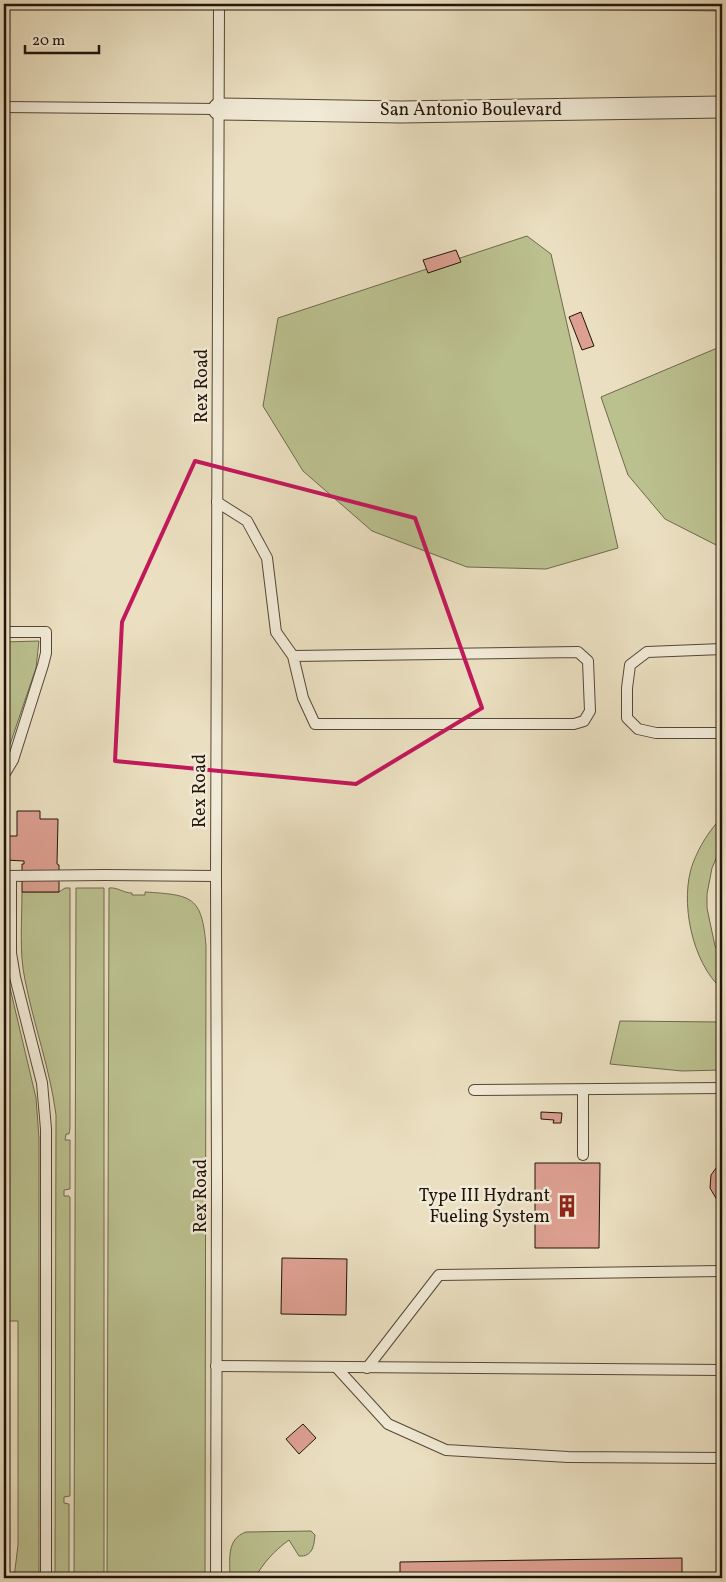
<svg xmlns="http://www.w3.org/2000/svg" width="726" height="1582" font-family="Vollkorn,serif">
	<style>
		.green { fill: #bbc08f; stroke: #6e6a4d }
		.building { fill: #dc9f90; stroke: #22140b }
		.lines { fill: none; stroke-linecap: round; stroke-linejoin: round }
		.lane-casing { stroke: #544738; stroke-width: 12 }
		.street-casing { stroke: #544738; stroke-width: 23 }
		.lane { stroke: #f1ead6; stroke-width: 10 }
		.street { stroke: #f1ead6; stroke-width: 21 }
		.marked { fill: none; stroke: #c2185b; stroke-width: 4; stroke-linejoin: round }
		.labels { text-anchor: middle; dominant-baseline: central; stroke-width: 5; stroke-linejoin: round; paint-order: stroke }
		.street-label { font-size: 18px; fill: #22140b; stroke: #f1ead6 }
		.poi-label { font-size: 18px; fill: #22140b; stroke: #f1ead6; text-anchor: end }
	</style>
	<rect width="100%" height="100%" fill="#eadfc0"/>
	<filter id="stains"><feTurbulence type="fractalNoise" baseFrequency=".004" numOctaves="4"/><feColorMatrix values="0 0 0 0 .2 0 0 0 0 .09 0 0 0 0 .02 0 0 0 .5 -.17"/></filter>
	<radialGradient id="worn" r=".72"><stop offset=".6" stop-color="#630" stop-opacity="0"/><stop offset="1" stop-color="#630" stop-opacity=".3"/></radialGradient>
	<g class="green">
		<polygon points="287,4 722,4 722,11 287,6"/>
		<polygon points="527,236 551,254 618,548 546,569 467,567 372,531 303,471 263,406 278,318"/>
		<polygon points="722,346 722,548 665,519 628,475 601,397"/>
		<polygon points="39,641 36,668 4,762 4,642"/>
		<path d="M722 817V845L712 868 707 894V908L715 946 722 959V989C692 963 679 900 693 863 700 845 709 831 722 817Z"/>
		<path d="M65 888H70V1128L69 1134H66L65 1140H70V1189L64 1190V1196H69L70 1198V1496L64 1497V1503L69 1504V1578H55L56 1115C50 1069 34 1026 25 980 19 952 22 921 22 892H59Z"/>
		<polygon points="76,888 104,888 104,1578 74,1578"/>
		<path d="M109 888C118 887 123 893 132 893V895H145V892C192 895 202 896 206 946L205 1578H107Z"/>
		<polygon points="4,901 6,910 6,971 36,1098 39,1138 39,1578 14,1578 18,1545 18,1321 4,1321"/>
		<polygon points="620,1021 722,1022 722,1070 682,1071 610,1064"/>
		<path d="M311 1531 315 1535C314 1545 313 1557 299 1556L289 1540C275 1550 263 1563 255 1578H230C230 1560 226 1539 246 1532Z"/>
	</g>
	<g class="building">
		<polygon points="456,250 461,262 428,273 423,260"/>
		<polygon points="581,312 594,346 582,350 569,317"/>
		<polygon points="17,811 40,811 40,819 58,819 57,864 59,865 59,892 22,892 22,864 24,864 24,861 5,860 5,836 17,836"/>
		<polygon points="541,1112 562,1113 561,1123 553,1123 554,1120 541,1119"/>
		<polygon points="535,1163 600,1163 599,1248 535,1248"/>
		<polygon points="722,1163 722,1203 717,1200 710,1188 711,1175 719,1164"/>
		<polygon points="282,1258 347,1259 346,1315 281,1314"/>
		<polygon points="303,1424 316,1438 299,1454 286,1439"/>
		<polygon points="682,1558 682,1578 400,1578 400,1562"/>
	</g>
	<g class="lines">
		<defs>
			<g id="lane">
				<polyline points="4,107 219,109"/>
				<polyline points="217,502 247,521 267,558 276,632 293,656 578,652 588,661 590,711 584,721 574,724 315,724 303,698 293,656"/>
				<polyline points="4,632 46,632 46,653 43,665 13,760 4,775"/>
				<polyline points="722,649 647,652 630,665 627,688 627,718 638,729 656,733 722,733"/>
				<polyline points="5,876 105,875 216,876"/>
				<polyline points="11,876 11,953 15,977 42,1083 46,1129 46,1578"/>
				<polyline points="474,1090 722,1088"/>
				<polyline points="583,1090 583,1155"/>
				<polyline points="216,1366 722,1370"/>
				<polyline points="336,1367 388,1424 446,1450 568,1457 722,1458"/>
				<polyline points="367,1368 439,1275 722,1271"/>
				<polyline points="216,1578 217,1183 216,876 219,4"/>
			</g>
			<polyline id="street" points="219,109 401,112 722,107"/>
		</defs>
		<use href="#lane" class="lane-casing"/>
		<use href="#street" class="street-casing"/>
		<use href="#lane" class="lane"/>
		<use href="#street" class="street"/>
	</g>
	<path class="marked" d="M195 461 415 518 482 708 356 784 115 761 122 622Z"/>
	<defs>
		<symbol id="building-bare" viewBox="-9 -9 18 18"><path d="M-4-6H4V6H1V3H-1V6H-4ZM-2.5-4.3h1.7v1.8h-1.7ZM.8-4.3h1.7v1.8H.8ZM-2.5-1h1.7V.8h-1.7ZM.8-1h1.7V.8H.8Z" fill="#8f2418" stroke="#f1ead6" stroke-width="2.5" paint-order="stroke"/></symbol>
	</defs>
	<g fill-rule="evenodd">
		<use href="#building-bare" x="551" y="1190" width="32" height="32"/>
	</g>
	<g class="labels">
		<g class="street-label">
			<text x="471" y="110">San Antonio Boulevard</text>
			<text transform="translate(202 386) rotate(-90)">Rex Road</text>
			<text transform="translate(200 791) rotate(-90)">Rex Road</text>
			<text transform="translate(201 1196) rotate(-90)">Rex Road</text>
		</g>
		<g class="poi-label">
			<text x="550" y="1196">Type III Hydrant<tspan x="550" dy="21">Fueling System</tspan></text>
		</g>
	</g>
	<rect width="726" height="1582" fill="none" stroke="#eadfc0" stroke-width="20"/>
	<rect x="5" y="5" width="716" height="1572" fill="none" stroke="#22140b" stroke-width="2.5"/>
	<rect x="10" y="10" width="706" height="1562" fill="none" stroke="#22140b"/>
	<path d="M25 45v8h74v-8" fill="none" stroke="#22140b" stroke-width="2.5"/>
	<text x="32" y="45" font-size="15" fill="#22140b" stroke="#f1ead6" stroke-width="4" paint-order="stroke">20 m</text>
	<rect width="100%" height="100%" filter="url(#stains)"/>
	<rect width="100%" height="100%" fill="url(#worn)"/>
</svg>
